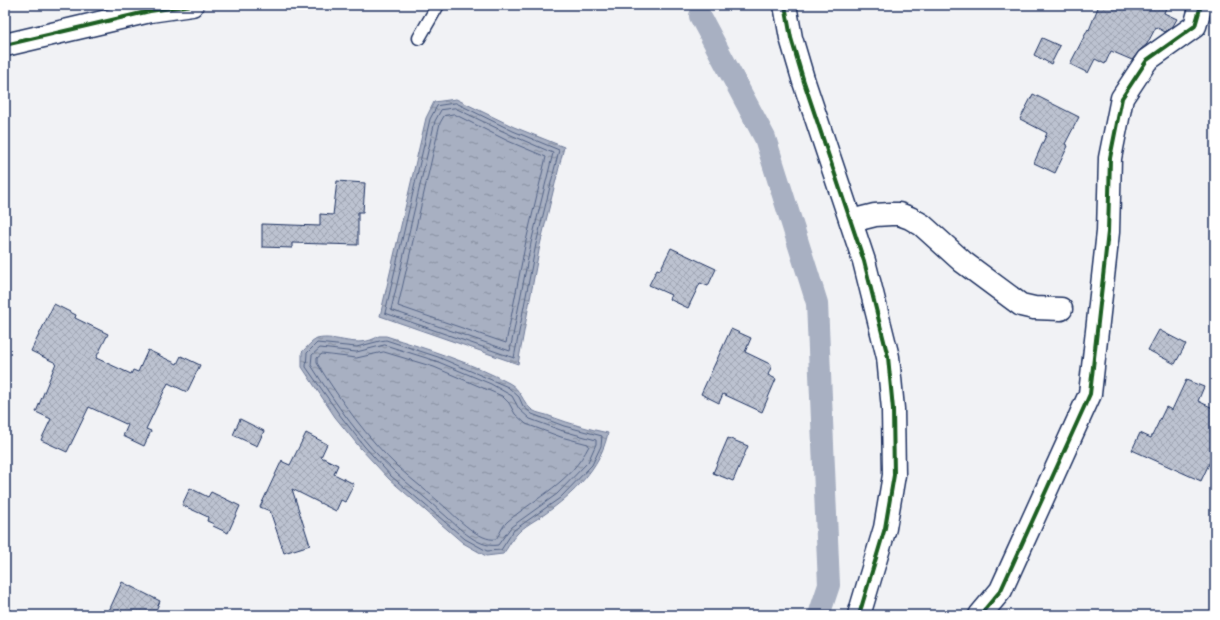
<svg xmlns="http://www.w3.org/2000/svg" width="1220" height="620" font-family="Itim,sans-serif">
	<style>
		.water { fill: url(#water-ripples); stroke: #707c9a }
		.lines { fill: none; stroke-linecap: round; stroke-linejoin: round }
		.shore { stroke: #536386; stroke-width: 1 }
		.canal { stroke: #a8b0c2; stroke-width: 22 }
		.building { fill: url(#building-cross-hatch); stroke: #1b2f5e }
		.lane-casing { stroke: #1b2f5e; stroke-width: 15 }
		.street-casing { stroke: #1b2f5e; stroke-width: 25 }
		.lane { stroke: #fff; stroke-width: 12 }
		.street { stroke: #fff; stroke-width: 22 }
		.cycleway-casing { stroke: #fff; stroke-width: 6 }
		.cycleway { stroke: #1b5e20; stroke-width: 4 }
	</style>
	<defs>
		<pattern id="water-ripples" width="26" height="14" patternUnits="userSpaceOnUse"><rect width="26" height="14" fill="#a8b0c2"/><path d="M2 4q2-2 4 0t4 0M15 11q2-2 4 0t4 0" fill="none" stroke="#8890a1"/></pattern>
		<pattern id="building-cross-hatch" width="8" height="8" patternUnits="userSpaceOnUse"><rect width="8" height="8" fill="#bcc2d0"/><path d="M0 0l8 8M0 8l8-8" fill="none" stroke="#a1a7b5"/></pattern>
	</defs>
	<rect width="100%" height="100%" fill="#f1f2f5"/>
	<filter id="ink" filterUnits="userSpaceOnUse"><feTurbulence type="fractalNoise" baseFrequency=".025" numOctaves="2"/><feDisplacementMap in="SourceGraphic" scale="8" xChannelSelector="R" yChannelSelector="G"/><feConvolveMatrix kernelMatrix="1 2 1 2 8 2 1 2 1" color-interpolation-filters="sRGB"/></filter>
	<g filter="url(#ink)">
		<g class="water">
			<polygon points="456,99 514,127 564,147 540,245 518,364 380,316 426,118 434,102"/>
			<path d="M379 336H386C427 349 470 362 509 383 521 389 522 402 532 410 538 414 546 414 552 417 571 424 589 429 608 433 600 469 574 493 545 514 536 520 524 526 517 534 511 540 508 548 503 554L486 556 463 543 389 479 361 449 335 417 302 367V352C306 348 312 341 317 339 337 334 357 350 379 336Z"/>
		</g>
		<g class="lines">
			<g class="shore">
				<polygon points="456,103 513,131 559,150 536,244 514,358 385,313 430,119 437,106"/>
				<polygon points="455,108 511,135 553,153 531,243 510,351 391,310 435,121 441,110"/>
				<polygon points="454,114 508,141 546,157 526,241 506,343 398,306 440,123 444,116"/>
				<polygon points="380,341 386,340 438,357 508,387 519,397 523,406 532,414 564,426 602,436 601,446 592,465 560,498 514,530 501,550 487,551 465,539 391,476 364,446 339,414 306,367 307,353 317,343 356,347"/>
				<path d="M385 345 436 361 491 384 512 396 519 409 530 419 563 431 596 440V444L588 462 557 494 511 527 498 545C476 549 456 524 440 511 426 498 410 486 396 473 362 442 335 403 311 365L312 355 320 348 356 352Z"/>
				<path d="M384 352 434 367 502 396 509 403 515 414 526 424 561 437 588 444 589 446C571 482 537 497 508 521 502 526 500 534 496 539 480 542 457 518 446 508 431 494 414 482 399 468 367 438 340 400 317 363V358L322 354 356 358Z"/>
			</g>
			<polyline class="canal" points="700,16 765,138 817,303 829,585 819,615"/>
		</g>
		<g class="building">
			<polygon points="1099,5 1167,5 1164,13 1177,19 1173,26 1165,32 1156,27 1147,44 1140,50 1132,60 1111,51 1105,64 1095,59 1088,73 1070,64 1088,29 1089,30"/>
			<polygon points="1042,38 1060,46 1051,64 1034,55"/>
			<polygon points="1033,94 1079,117 1065,144 1068,146 1055,173 1034,163 1047,133 1020,119"/>
			<polygon points="337,181 365,183 363,212 358,212 358,245 292,243 292,248 262,247 262,224 320,226 320,214 333,215"/>
			<polygon points="671,248 716,269 708,286 700,283 688,308 669,299 671,295 649,285 657,269 660,270"/>
			<polygon points="54,304 76,315 75,318 108,334 96,358 131,374 133,370 138,372 148,350 177,364 181,356 200,365 187,392 168,383 146,429 151,431 144,446 123,436 128,425 89,407 67,452 41,440 51,419 36,412 56,363 31,351"/>
			<polygon points="731,329 751,338 745,352 772,365 768,375 776,379 762,412 723,394 719,403 701,394"/>
			<polygon points="1159,330 1186,344 1175,364 1148,350"/>
			<polygon points="1186,380 1204,387 1198,401 1215,409 1215,451 1201,481 1132,450 1140,433 1151,438 1166,407 1172,410"/>
			<polygon points="240,419 264,431 257,446 233,435"/>
			<polygon points="306,433 327,444 321,457 338,465 334,474 354,484 345,502 341,500 336,511 292,489 310,545 284,553 270,511 260,507 282,460 283,462 290,465"/>
			<polygon points="728,438 748,446 733,481 713,473"/>
			<polygon points="190,488 208,497 211,492 240,506 228,533 213,526 214,524 207,521 208,517 182,505"/>
			<polygon points="122,582 160,601 154,615 107,615"/>
		</g>
		<g class="lines">
			<defs>
				<polyline id="lane" points="419,38 438,5"/>
				<g id="street">
					<polyline points="785,5 791,38 804,82 864,261 888,357 893,409 894,475 885,528 859,615"/>
					<polyline points="5,45 150,11 192,5"/>
					<polyline points="851,221 875,215 891,214 899,214 910,218 922,225 963,262 1021,305 1034,308 1061,309"/>
					<polyline points="980,615 1001,590 1090,394 1108,232 1110,158 1122,98 1147,60 1195,26 1201,5"/>
				</g>
			</defs>
			<use href="#lane" class="lane-casing"/>
			<use href="#street" class="street-casing"/>
			<use href="#lane" class="lane"/>
			<use href="#street" class="street"/>
			<defs>
				<g id="cycleway">
					<polyline points="785,5 791,38 804,82 864,261 888,357 893,409 894,475 885,528 859,615"/>
					<polyline points="5,45 150,11 192,5"/>
					<polyline points="980,615 1001,590 1090,394 1108,232 1110,158 1122,98 1147,60 1195,26 1201,5"/>
				</g>
			</defs>
			<use href="#cycleway" class="cycleway-casing"/>
			<use href="#cycleway" class="cycleway"/>
		</g>
	</g>
	<rect width="1220" height="620" fill="none" stroke="#fff" stroke-width="20"/>
	<rect x="10" y="10" width="1200" height="600" fill="none" stroke="#1b2f5e" stroke-width="1.5" filter="url(#ink)"/>
</svg>
